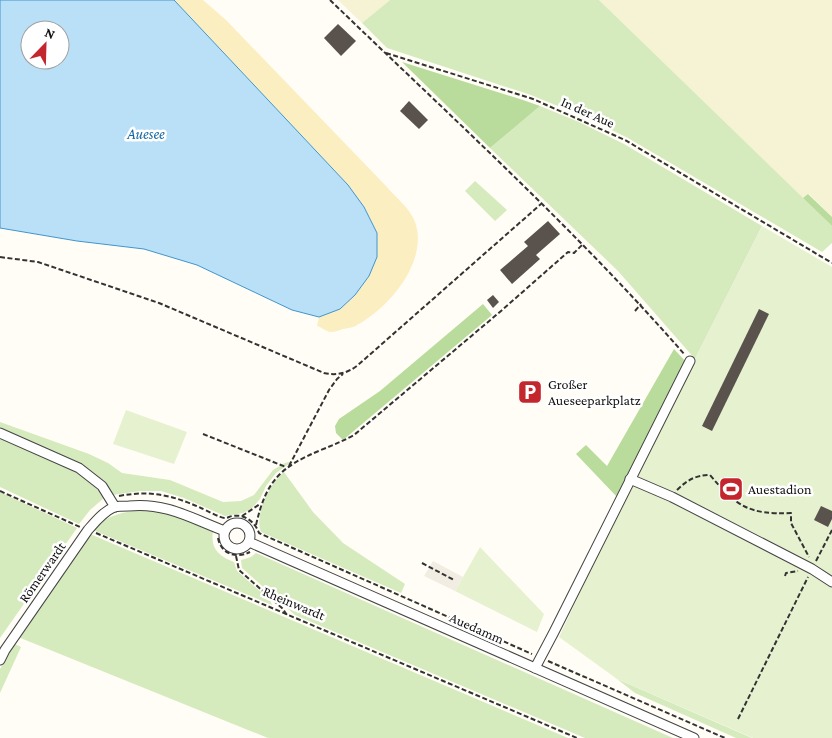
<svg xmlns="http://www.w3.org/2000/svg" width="832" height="738" font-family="'Crimson Pro',serif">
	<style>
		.farmland { fill: #f6f3d4 }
		.green { fill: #d5ebbd }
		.forest { fill: #b9dc9c }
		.sand { fill: #fbeec1 }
		.pitch { fill: #e6f2cf }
		.plaza { fill: #f1ede2 }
		.water { fill: #b9e0f7; stroke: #3f96cf; fill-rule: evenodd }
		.building { fill: #5a524d }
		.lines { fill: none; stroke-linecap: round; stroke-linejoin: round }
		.minor-casing { stroke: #444; stroke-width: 11 }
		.path { stroke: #333; stroke-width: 2; stroke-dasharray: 5 2.5; stroke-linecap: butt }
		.minor { stroke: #fff; stroke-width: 9 }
		.labels { text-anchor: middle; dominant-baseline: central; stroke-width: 5; stroke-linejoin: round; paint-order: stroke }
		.street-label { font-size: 14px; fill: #111; stroke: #fff }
		.poi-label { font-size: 14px; fill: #111; stroke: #fff; text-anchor: start }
		.water-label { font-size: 15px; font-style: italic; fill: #1768a6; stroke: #fff }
	</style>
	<rect width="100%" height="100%" fill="#fffdf5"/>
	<g class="farmland">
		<polygon points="338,0 390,0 362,23"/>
		<polygon points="599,0 832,0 832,217 809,194 803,198"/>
	</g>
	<g class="green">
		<polygon points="390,0 599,0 832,226 832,243 822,252 628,138 587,118 531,95 387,48 362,23"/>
		<polygon points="540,106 579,122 624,144 762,226 695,359 618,271 490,148"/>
		<polygon points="475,181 507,210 495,221 465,191"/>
		<path d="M0 422 89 454 108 463 122 473 170 480 223 502 241 501 254 495 273 470 285 463 293 461 276 473 266 486 260 499 252 508 243 513 225 516 184 498 161 491H140L113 495C91 463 36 445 0 429Z"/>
		<path d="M0 438C32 452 86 468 104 498L90 510 79 524 0 487Z"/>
		<path d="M284 472 313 512 343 543 405 584 401 593 261 532C254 514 270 483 284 472Z"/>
		<polygon points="0,492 77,528 0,638"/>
		<path d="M149 510 173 514 213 532C210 548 219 557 234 562L237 571 270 600 272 605 93 530C108 513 128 511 149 510Z"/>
		<polygon points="90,534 568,738 268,738 18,637"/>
		<polygon points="256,553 673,738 585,738 295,615 242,568 241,560 251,557"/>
		<polygon points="15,644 21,647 0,693 0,669"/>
		<polygon points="617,679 752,738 736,738 635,693"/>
	</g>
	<g class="forest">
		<polygon points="402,62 523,100 540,106 490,148"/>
		<polygon points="808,194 832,217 832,226 803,198"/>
		<polygon points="483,304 492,315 343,440 336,433 335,426 339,419 380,391"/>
		<polygon points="674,349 686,362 617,497 576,454 586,445 607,466"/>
	</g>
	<path class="sand" d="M174 0H203L226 20 386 186C395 197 410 208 415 222 429 261 389 308 357 325 353 328 347 328 343 329 339 330 335 332 331 332 327 332 321 327 317 326L319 317 340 309 377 233 364 207 348 185Z"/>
	<g class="pitch">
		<polygon points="762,226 832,267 832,738 753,738 617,679 559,637 622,503"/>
		<polygon points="126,410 187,432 174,464 113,444"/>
		<polygon points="480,547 544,614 537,632 455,591"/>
	</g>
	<polygon class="plaza" points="433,561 463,577 455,591 424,576"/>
	<path class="water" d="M0 0H174L348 185 364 207 377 233V257L369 276 355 295 340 309 319 317 292 310 197 265 144 249 77 241 0 228ZM30 30H60V60H30Z"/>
	<g class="building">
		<polygon points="338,24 356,41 341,56 324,38"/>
		<polygon points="409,101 428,120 419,129 400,111"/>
		<polygon points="548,221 560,234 536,255 540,259 512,284 500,270 528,246 524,242"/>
		<polygon points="493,295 499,302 493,308 487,300"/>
		<polygon points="759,309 769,314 712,431 702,426"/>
		<polygon points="821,506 832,511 832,519 828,527 814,520"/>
	</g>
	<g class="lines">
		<defs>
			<g id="minor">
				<polyline points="0,433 79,468 102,486 115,507"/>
				<polyline points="630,479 672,497 812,569 832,582"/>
				<circle cx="237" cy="536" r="13"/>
				<polyline points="249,542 694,738"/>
				<path d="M0 660 5 650 88 530C95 522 103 512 114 507 118 506 125 506 129 506 165 502 193 519 225 531"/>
				<polyline points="535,668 554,632 690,361"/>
			</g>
		</defs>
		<use href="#minor" class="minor-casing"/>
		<g class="path">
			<path d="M330 0C450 116 575 229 685 355"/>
			<polyline points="386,53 533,99 625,140 832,263"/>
			<path d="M0 257 38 262 159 303 324 373C337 376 348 373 358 365L541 204"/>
			<polyline points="635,311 641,304"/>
			<polyline points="203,434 286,467"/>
			<polyline points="289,466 329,390 337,379 343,374"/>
			<path d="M677 490C687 480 696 475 710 475 736 506 749 515 791 513V523L809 557"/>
			<polyline points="0,491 80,527"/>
			<path d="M119 496C150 490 172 495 201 508 206 510 220 518 225 518 228 518 230 516 233 516 245 514 255 522 259 533L532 654"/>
			<polyline points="242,516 260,504"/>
			<path d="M256 525C266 481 280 467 321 450 333 445 343 441 354 435L501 311 568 252 574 253 583 244"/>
			<polyline points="96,533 577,738"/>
			<path d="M218 538C221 554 236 559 250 552"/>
			<polyline points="236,556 239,570 282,608 287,615"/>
			<polyline points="816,561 832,530"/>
			<polyline points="422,563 454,580"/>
			<polyline points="785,576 786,573 798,571"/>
			<polyline points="548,661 725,738"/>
			<polyline points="738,719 808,577"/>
		</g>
		<use href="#minor" class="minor"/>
	</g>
	<defs>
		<symbol id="parking-square" viewBox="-11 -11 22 22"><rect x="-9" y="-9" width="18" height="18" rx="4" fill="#c4262e" stroke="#fff"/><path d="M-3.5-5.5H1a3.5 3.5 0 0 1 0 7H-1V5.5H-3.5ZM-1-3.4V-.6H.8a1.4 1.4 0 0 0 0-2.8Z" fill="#fff"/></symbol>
		<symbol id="stadium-square" viewBox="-11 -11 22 22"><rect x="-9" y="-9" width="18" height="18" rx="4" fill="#c4262e" stroke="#fff"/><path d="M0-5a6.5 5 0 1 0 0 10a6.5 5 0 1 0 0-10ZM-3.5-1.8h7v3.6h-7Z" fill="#fff"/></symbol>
	</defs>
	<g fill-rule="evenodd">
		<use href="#parking-square" x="516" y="378" width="28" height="28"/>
		<use href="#stadium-square" x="717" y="475" width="28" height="28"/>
	</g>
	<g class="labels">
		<g class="street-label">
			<text transform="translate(588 112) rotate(24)">In der Aue</text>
			<text transform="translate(42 572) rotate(-55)">Römerwardt</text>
			<text transform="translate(294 603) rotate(23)">Rheinwardt</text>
			<text transform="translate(477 628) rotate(24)">Auedamm</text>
		</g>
		<g class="poi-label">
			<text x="548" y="384">Großer<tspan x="548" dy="16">Aueseeparkplatz</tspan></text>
			<text x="748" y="489">Auestadion</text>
		</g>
		<g class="water-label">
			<text x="146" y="134">Auesee</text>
		</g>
	</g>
	<g transform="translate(45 45) rotate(23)"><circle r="24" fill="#ffffff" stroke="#a0a0a0"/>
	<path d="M0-4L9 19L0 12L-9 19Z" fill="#c4262e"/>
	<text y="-8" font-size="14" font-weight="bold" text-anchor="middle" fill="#111111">N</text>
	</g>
</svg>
